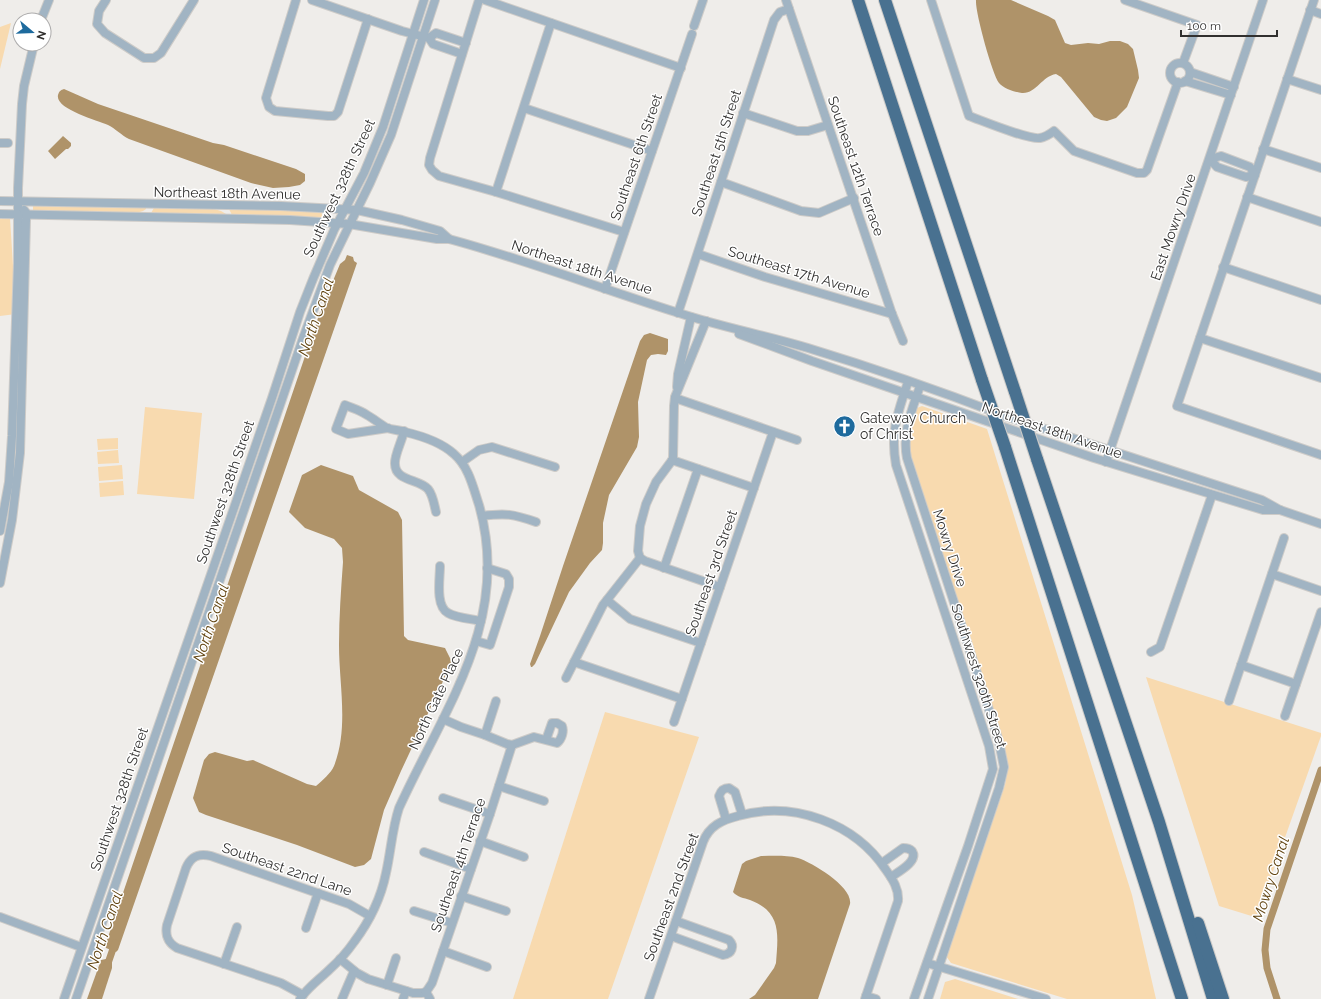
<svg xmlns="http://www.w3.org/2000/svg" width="1321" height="999" font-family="Raleway,sans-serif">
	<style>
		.green { fill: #f8daaf }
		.water { fill: #af9369 }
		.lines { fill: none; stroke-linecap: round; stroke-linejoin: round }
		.canal { stroke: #af9369; stroke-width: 7 }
		.minor-casing { stroke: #cdcbc8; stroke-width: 10 }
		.highway-casing { stroke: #cdcbc8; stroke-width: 14 }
		.minor { stroke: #a1b4c3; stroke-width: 8 }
		.highway { stroke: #497190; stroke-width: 12 }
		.highway-bridge-casing { stroke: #cdcbc8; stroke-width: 14; stroke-linecap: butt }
		.highway-bridge { stroke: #497190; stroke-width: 12 }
		.labels { text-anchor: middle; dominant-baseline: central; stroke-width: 3; stroke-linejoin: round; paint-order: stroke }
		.street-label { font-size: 14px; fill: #31302f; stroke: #fff }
		.poi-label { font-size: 14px; fill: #31302f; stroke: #fff; text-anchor: start }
		.water-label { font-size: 15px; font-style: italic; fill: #61430f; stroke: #fff }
	</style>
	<rect width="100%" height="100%" fill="#efedea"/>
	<g class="green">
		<polygon points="11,23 0,69 0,27"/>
		<polygon points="33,205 146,208 146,209 143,211 136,213 33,211"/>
		<polygon points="154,208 214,209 221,211 226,214 151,213"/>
		<polygon points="229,209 312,211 321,212 323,216 320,218 232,215"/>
		<polygon points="0,218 10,218 16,314 0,316"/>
		<polygon points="922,406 987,429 1132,895 1156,999 1067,999 951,963 946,956 1005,785 1007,772 1005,748 988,692 916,476 910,453 909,433 915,410 917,408"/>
		<polygon points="145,407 202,413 194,499 137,494"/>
		<polygon points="118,438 118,449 98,450 97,439"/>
		<polygon points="118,450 119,463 98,464 97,452"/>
		<polygon points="122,465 123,479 99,481 98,467"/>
		<polygon points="123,481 124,495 100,497 99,483"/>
		<polygon points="1146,677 1321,733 1321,736 1266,891 1258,918 1219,906"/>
		<polygon points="605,712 699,737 608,999 513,999"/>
		<polygon points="955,979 1018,999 940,999 945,982"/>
	</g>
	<g class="water">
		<path d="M976 0H1011L1048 16 1055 20 1065 43 1071 45 1088 43 1099 44 1110 41H1120L1128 44 1133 49 1138 70 1139 78 1127 107 1116 118 1107 121 1101 120 1094 117 1061 77 1056 74C1042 76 1036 94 1022 93 1015 92 1004 89 999 83 992 73 975 12 976 0Z"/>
		<path d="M64 89 98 104 213 143 224 145 296 169 305 174V181L300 185 289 187 273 188 251 183 129 139C121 135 116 129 108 125 97 120 55 109 58 95 59 91 61 90 64 89Z"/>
		<polygon points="63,136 71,143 71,146 68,149 66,149 55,159 48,151"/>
		<polygon points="347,255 353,257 354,261 357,263 118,950 116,952 106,948 105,946 320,312 340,264 345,260"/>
		<polygon points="650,333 668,339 668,351 666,355 658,354 651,355 647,360 638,402 639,437 637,447 609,495 603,523 603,543 602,550 590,563 569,592 535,664 532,667 531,667 530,664 540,636 563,566 640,341 644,335"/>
		<path d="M321 465 353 476 359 490 398 512 402 520 404 636 408 640 445 648 452 662 401 771 384 810 371 859 364 865 355 867 297 845 206 815 199 812 193 798 204 760 209 754 215 752 247 761 253 760 307 784 316 786C322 781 331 773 334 766 349 728 339 684 339 645 339 617 341 590 343 562L342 548 334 539 305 528 289 512 302 475Z"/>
		<path d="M761 856C773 856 786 855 798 858 813 863 853 887 850 904L818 999H749L755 995 774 968 776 963C778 935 782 912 750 900 744 898 737 897 733 892L742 864 746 861Z"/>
		<polygon points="106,959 112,961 112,968 102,999 87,999 101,960"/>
	</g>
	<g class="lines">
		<g class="canal">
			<polyline points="106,969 115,943"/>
			<polyline points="1277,999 1267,968 1265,950 1267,929 1321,770"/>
		</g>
		<defs>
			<g id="minor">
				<polyline points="106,0 99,11 97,24 105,33 144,58 154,58 161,53 194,0"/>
				<polyline points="296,0 266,98 269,107 275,111 328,116 334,116 338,112 368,19"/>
				<polyline points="312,0 402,31 429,38 436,33 466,43"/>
				<polyline points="479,0 430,158 429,165 432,170 439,176 496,192 624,232"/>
				<polyline points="485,0 681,68"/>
				<polyline points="786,0 892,314 903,341"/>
				<path d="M931 0 969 116C983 121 1029 140 1040 138 1046 137 1050 134 1054 131L1074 151 1137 173H1144L1147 170 1178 82"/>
				<polyline points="1125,0 1197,25 1183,63"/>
				<polyline points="1314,0 1177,406 1321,455"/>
				<polyline points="1310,10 1321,14"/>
				<polyline points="41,20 49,0"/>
				<polyline points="694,26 703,0"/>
				<polyline points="429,38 433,44 462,54"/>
				<circle cx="1180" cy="73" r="10"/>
				<polyline points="1190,72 1234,87"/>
				<polyline points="1287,79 1321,90"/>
				<polyline points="1185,81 1231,95"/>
				<polyline points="524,108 652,151"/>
				<polyline points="743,113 797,131 808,131 828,125"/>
				<polyline points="0,143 8,143"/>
				<polyline points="1263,149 1321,168"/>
				<polygon points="1221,156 1250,167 1255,175 1246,177 1217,167 1210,159"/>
				<polyline points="721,182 801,211 819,213 854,198"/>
				<polyline points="496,192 551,23"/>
				<polyline points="1247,197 1321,222"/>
				<polyline points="0,201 281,206 357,210 402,220 440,231 449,239"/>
				<path d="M0 214 290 220 349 224 437 239H449C527 260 602 289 679 313 721 327 765 335 808 348 874 368 940 391 1005 416L1262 500 1280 510 1321 524"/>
				<polyline points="698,254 765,277 892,314"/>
				<polyline points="1223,267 1321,300"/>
				<polyline points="605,289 692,34"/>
				<polyline points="678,313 774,20 780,12 789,9"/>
				<polyline points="739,334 812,361 1094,458 1263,510 1280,510"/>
				<polyline points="1200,338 1321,378"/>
				<path d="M908 382C898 412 890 432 896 465L989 746 993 769 968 846 914 999"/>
				<path d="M920 386C912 410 902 432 907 458L990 713 999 742 1004 767 999 788 928 999"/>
				<polyline points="677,387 678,374 691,317"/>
				<polyline points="675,398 797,440"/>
				<path d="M404 431C402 441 394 456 395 464 395 481 419 479 428 489 433 495 434 504 436 512"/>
				<polyline points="672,460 754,488"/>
				<polyline points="462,462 479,450 492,447 555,467"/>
				<polyline points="1106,462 1263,0"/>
				<path d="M482 516C506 513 513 514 536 522"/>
				<polyline points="0,531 9,482 12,436 18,263 18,188 22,104 24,86 34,44"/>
				<polyline points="640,558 638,551 640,526 646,504 656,482 673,459 674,406 675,397 706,321"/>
				<polyline points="640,558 645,561 720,587"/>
				<path d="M440 566C440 578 435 606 448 613 456 618 472 619 481 621"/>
				<polyline points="664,568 698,469"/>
				<polyline points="1272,574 1321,591"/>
				<polyline points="0,583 12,520 20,453 26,220 27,214 24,210"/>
				<polyline points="607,600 630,619 701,643"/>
				<polyline points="476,641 490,645 509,587 509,579 506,574 487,568"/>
				<polyline points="1151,652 1160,647 1212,495"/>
				<polyline points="574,662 682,699"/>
				<polyline points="1241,665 1296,684"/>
				<polyline points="566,678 603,605 640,558"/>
				<polyline points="1229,701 1284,538"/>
				<polyline points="1285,716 1321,612"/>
				<path d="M443 719 461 727 485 735 507 744 512 745 534 737 557 743C562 739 564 731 562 726L557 723H552L546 740"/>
				<polyline points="674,722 773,432"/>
				<polyline points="485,735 496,701"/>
				<polyline points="499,786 544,801"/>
				<polyline points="443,798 490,814"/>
				<path d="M726 819 719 796C721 790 724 788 729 788L735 792 742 814"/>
				<polyline points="480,841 524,857"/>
				<polyline points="424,852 471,869"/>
				<path d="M882 863 903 848C906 848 909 848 912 851 919 861 898 872 891 877"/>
				<polyline points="461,896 506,911"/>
				<polyline points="414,911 452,923"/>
				<polyline points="0,917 81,947"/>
				<polyline points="306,928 318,893"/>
				<path d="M671 936 723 955C732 954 735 946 729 940L676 921"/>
				<polyline points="443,951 487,967"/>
				<polyline points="340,959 357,973 368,979 413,993 422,993 426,992"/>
				<polyline points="927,963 1046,999"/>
				<polyline points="224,964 237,927"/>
				<polyline points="387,985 396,958"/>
				<polyline points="426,992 432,983 490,814 512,745"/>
				<polyline points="426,992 430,999"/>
				<path d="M303 995 281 983 177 948C167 942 165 935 167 925L186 868C191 856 199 853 211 856L349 904 370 916"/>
				<polyline points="866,996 876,999"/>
				<polyline points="64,999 272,398 300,312 313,279 334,230 364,173 383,127 424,0"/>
				<polyline points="76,999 302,341 330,265 346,232 370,183 391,135 435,0"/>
				<path d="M300 999C308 987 320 979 330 969 339 961 347 952 354 942 369 922 381 898 386 873 391 851 392 829 399 808 444 709 512 620 479 505 473 487 469 467 454 454 441 442 422 436 405 432 399 430 393 430 387 428 380 424 374 419 367 415 360 410 352 408 345 405L336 429 348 434 388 428"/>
				<polyline points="342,999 354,971"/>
				<polyline points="403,999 406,991"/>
				<path d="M649 999 703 842C709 826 722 820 738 816 793 800 855 823 886 870 893 880 899 889 898 901L865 999"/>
			</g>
			<g id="highway">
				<polyline points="858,0 982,380"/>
				<polyline points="885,0 1015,392"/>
				<polyline points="1005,447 1182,999"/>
				<polyline points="1037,459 1159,822 1213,999"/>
				<polyline points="1198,923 1223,999"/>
			</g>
		</defs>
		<use href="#minor" class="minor-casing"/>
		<use href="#highway" class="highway-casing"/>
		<use href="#minor" class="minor"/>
		<use href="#highway" class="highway"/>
		<defs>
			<g id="highway-bridge">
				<polyline points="982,380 1005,447"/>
				<polyline points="1015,392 1037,459"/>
			</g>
		</defs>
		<use href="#highway-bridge" class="highway-bridge-casing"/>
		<use href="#highway-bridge" class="highway-bridge"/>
	</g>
	<defs>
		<symbol id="church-disc" viewBox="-11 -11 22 22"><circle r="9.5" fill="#1d6a9d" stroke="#fff"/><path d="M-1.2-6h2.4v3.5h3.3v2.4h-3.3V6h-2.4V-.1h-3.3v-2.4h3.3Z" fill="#fff"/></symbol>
	</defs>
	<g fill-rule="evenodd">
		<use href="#church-disc" x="832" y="414" width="25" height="25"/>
	</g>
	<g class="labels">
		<g class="street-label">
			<text transform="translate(716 153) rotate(-72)">Southeast 5th Street</text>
			<text transform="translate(636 157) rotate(-71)">Southeast 6th Street</text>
			<text transform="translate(856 166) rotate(71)">Southeast 12th Terrace</text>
			<text transform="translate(339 188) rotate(-65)">Southwest 328th Street</text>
			<text transform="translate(227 193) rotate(1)">Northeast 18th Avenue</text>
			<text transform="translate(1173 227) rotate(-71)">East Mowry Drive</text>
			<text transform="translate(582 267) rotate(18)">Northeast 18th Avenue</text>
			<text transform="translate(799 272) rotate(17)">Southeast 17th Avenue</text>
			<text transform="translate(1052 430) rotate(19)">Northeast 18th Avenue</text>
			<text transform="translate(225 492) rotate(-71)">Southwest 328th Street</text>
			<text transform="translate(950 548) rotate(72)">Mowry Drive</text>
			<text transform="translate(711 573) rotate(-71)">Southeast 3rd Street</text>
			<text transform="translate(979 676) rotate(72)">Southwest 320th Street</text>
			<text transform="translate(436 699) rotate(-65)">North Gate Place</text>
			<text transform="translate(119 799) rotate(-71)">Southwest 328th Street</text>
			<text transform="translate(458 865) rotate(-71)">Southeast 4th Terrace</text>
			<text transform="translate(287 869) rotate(19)">Southeast 22nd Lane</text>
			<text transform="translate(671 897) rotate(-70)">Southeast 2nd Street</text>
		</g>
		<g class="poi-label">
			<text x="860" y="418">Gateway Church<tspan x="860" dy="16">of Christ</tspan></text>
		</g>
		<g class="water-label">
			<text transform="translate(316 317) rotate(-71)">North Canal</text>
			<text transform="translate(211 623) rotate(-71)">North Canal</text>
			<text transform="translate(1271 879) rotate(-72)">Mowry Canal</text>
			<text transform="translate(105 930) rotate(-71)">North Canal</text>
		</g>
	</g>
	<g transform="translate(32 32) rotate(109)"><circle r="19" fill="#ffffff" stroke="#adacac"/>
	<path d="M0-3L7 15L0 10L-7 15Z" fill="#1d6a9d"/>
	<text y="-6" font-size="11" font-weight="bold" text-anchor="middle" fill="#31302f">N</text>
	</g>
	<path d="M1181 30v6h96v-6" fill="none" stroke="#31302f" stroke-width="2"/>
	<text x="1187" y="30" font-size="12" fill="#31302f" stroke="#ffffff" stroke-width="3" paint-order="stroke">100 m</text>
</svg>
